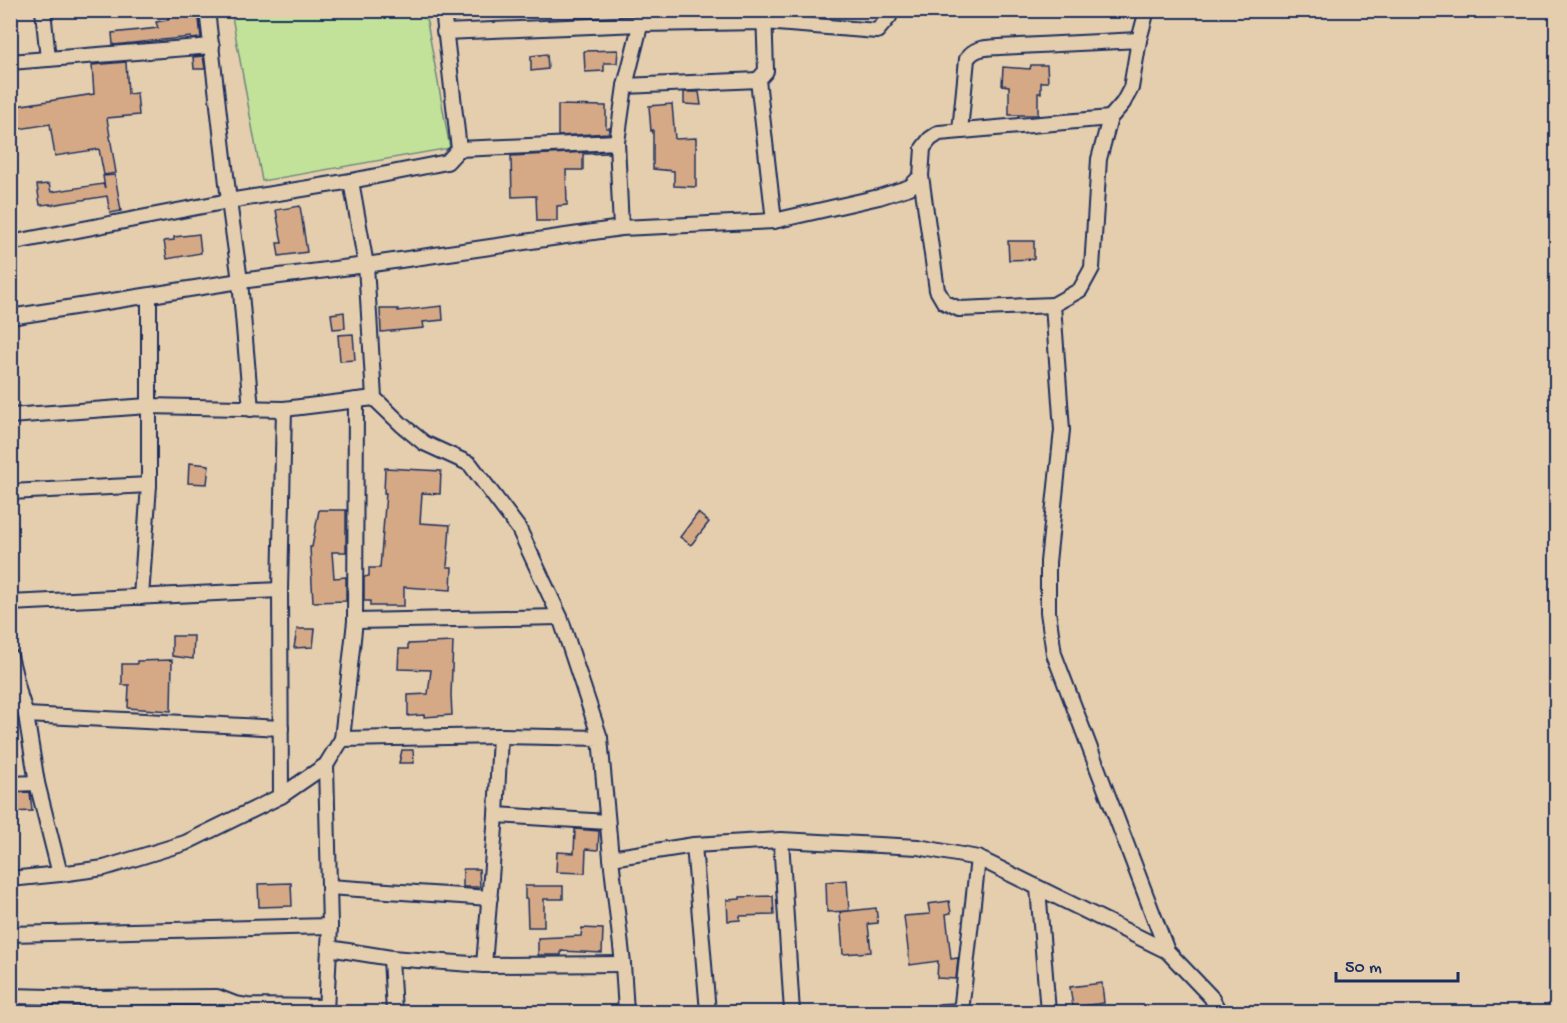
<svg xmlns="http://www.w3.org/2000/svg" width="1567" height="1023" font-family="'Gochi Hand',sans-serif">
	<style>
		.green { fill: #c2e29a; stroke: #6e887c; stroke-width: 1.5 }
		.building { fill: #d5a986; stroke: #1b2f5e; stroke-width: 1.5 }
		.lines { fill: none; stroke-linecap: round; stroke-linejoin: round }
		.street-casing { stroke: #1b2f5e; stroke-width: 18 }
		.street { stroke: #e5ceae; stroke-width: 14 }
	</style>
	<rect width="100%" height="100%" fill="#e5ceae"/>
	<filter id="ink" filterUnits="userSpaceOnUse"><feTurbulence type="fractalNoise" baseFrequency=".0167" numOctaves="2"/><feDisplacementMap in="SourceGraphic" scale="12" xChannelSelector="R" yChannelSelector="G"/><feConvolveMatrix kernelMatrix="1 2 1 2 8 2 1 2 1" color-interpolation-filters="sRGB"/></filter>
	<g filter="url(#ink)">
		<polygon class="green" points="231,11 425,11 450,148 262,181"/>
		<g class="building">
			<polygon points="173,10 198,10 201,38 191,39 191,37 113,45 112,33 158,28 156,22 168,20 168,17 174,16"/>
			<polygon points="618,50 617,63 604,63 604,71 585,72 584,51"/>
			<polygon points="547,54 548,69 531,71 531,56"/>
			<polygon points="203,56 205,69 194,69 193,57"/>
			<polygon points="126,62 128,94 137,93 139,115 107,118 116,173 104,175 99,149 55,156 50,124 19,129 16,106 94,94 92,65"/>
			<polygon points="1031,65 1047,65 1048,82 1041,82 1041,93 1038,93 1038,115 1009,115 1009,86 1002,85 1003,67 1030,69"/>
			<polygon points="684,92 699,92 701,105 684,104"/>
			<polygon points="672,104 675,139 696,138 696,187 674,186 674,171 653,169 653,130 651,131 649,106"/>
			<polygon points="558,105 606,106 606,128 610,128 609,133 558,136"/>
			<polygon points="608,151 609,153 583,154 583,170 566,170 567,205 557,206 557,221 537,221 536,196 512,197 511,156"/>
			<polygon points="115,175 121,211 110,213 107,196 50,205 50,204 40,205 37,185 49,184 51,192 103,184 105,188 103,176"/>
			<polygon points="300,206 307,252 279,256 277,243 282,243 276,210"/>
			<polygon points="199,234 201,253 167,259 164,241 174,240 174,237"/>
			<polygon points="1008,241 1034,241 1034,259 1009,260"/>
			<polygon points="442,306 443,320 423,322 424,328 381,332 380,309 398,309 398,311"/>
			<polygon points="344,312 345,328 333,329 331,314"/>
			<polygon points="353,334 355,360 340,361 338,335"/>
			<polygon points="189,463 209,465 207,484 188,483"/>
			<polygon points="385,468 441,471 440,494 422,493 420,523 450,525 447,567 452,567 451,590 404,587 404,606 370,606 370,601 364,601 364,577 369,576 369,568 380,568 386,493 384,493"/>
			<polygon points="319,510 346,510 346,552 332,552 334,578 346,577 346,601 313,602 310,547 312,547"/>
			<polygon points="698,513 709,522 691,545 680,537"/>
			<polygon points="297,629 315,629 313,647 294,648"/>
			<polygon points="172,636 194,636 193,659 172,656"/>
			<polygon points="453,642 451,695 452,715 424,717 424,715 408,716 408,695 428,694 431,670 398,669 399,649 408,649 408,644"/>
			<polygon points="172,660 171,711 128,708 129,685 122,685 122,664 137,664 137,661"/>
			<polygon points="402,750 413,750 414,763 399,763"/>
			<polygon points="30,792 32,811 12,812 13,793"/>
			<polygon points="575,829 599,831 598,850 586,849 585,873 556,872 557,852 574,853"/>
			<polygon points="463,869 479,869 480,887 463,887"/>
			<polygon points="847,880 849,911 827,912 826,882"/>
			<polygon points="291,883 292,906 259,907 258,884"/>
			<polygon points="525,886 563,886 563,899 544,899 544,927 528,927 527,899 525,899"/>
			<polygon points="773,896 774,915 740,916 740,920 728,921 727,900 740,899 740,897"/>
			<polygon points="949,901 951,913 946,914 951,959 958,958 956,979 937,978 938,961 910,965 904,916 930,914 928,904"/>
			<polygon points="876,908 878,923 868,924 871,952 843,954 840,912"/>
			<polygon points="582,928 603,929 602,953 561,951 561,955 538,955 538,938 581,936"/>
			<polygon points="1102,983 1104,1003 1073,1007 1070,987"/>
		</g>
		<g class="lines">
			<defs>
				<g id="street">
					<polyline points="43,10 48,59"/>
					<polyline points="207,10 229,201 240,281 251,409"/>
					<polyline points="764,10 766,71 758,80 774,221"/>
					<polyline points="1147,10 1139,40 1131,88 1123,103 1110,118 1099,159 1092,268 1080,290 1053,305 1062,430 1048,562 1048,612 1054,654 1167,951"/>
					<polyline points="444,32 640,24 764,22 877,31 889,17 892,10"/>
					<polyline points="10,62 212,46"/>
					<polyline points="625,86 758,80"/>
					<path d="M960 131 967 59C974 47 987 48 999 47L1139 40"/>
					<polyline points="459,149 617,142"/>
					<polyline points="921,176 937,290 944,302 959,309 1053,305"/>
					<polyline points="351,181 366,265 374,398 402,425 424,443 470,464 519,529 560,617 600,738"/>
					<polyline points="621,228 617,142 625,86 644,10"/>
					<polyline points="10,243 229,201 351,181 447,162 459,149 443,10"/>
					<polyline points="10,317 240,281 366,265 621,228 774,221 879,197 910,187 921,176 923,148 930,139 939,133 1110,118"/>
					<polyline points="10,416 148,406 284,409 374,398"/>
					<polyline points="10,492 149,485"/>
					<polyline points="141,597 149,485 149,296"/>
					<polyline points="10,603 280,590"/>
					<polyline points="355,621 560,617"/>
					<polyline points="10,656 20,696 26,715 37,783 60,874"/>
					<polyline points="26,715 281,728"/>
					<polyline points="342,739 355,621 356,400"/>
					<polyline points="326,765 330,926 326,1012"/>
					<polyline points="10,784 37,783"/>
					<polyline points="281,796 280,590 284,409"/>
					<polyline points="496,815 607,822"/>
					<polyline points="781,840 792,1012"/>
					<polyline points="694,845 708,1012"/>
					<polyline points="611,858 623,964 626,1012"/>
					<polyline points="10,879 60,874 104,868 185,843 281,796 326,765 342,739 500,736 600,738 611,858 694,845 781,840 918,847 978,858 1167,951 1211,997 1219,1012"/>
					<polyline points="329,887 490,898"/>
					<polyline points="1038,888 1048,1012"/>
					<polyline points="10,934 330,926"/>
					<polyline points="329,948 391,958 484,965 623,964"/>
					<polyline points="391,958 394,1012"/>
					<polyline points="484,965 496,815 500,736"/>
					<polyline points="10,996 90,998 217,997 235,1004 247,1006 326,1007"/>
					<polyline points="941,1012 962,1011"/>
					<polyline points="961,1012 978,858"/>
				</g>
			</defs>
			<use href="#street" class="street-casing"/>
			<use href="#street" class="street"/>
		</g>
	</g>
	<rect width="1567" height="1023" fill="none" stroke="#e5ceae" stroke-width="36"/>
	<rect x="18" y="18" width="1531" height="987" fill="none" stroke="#1b2f5e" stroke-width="2" filter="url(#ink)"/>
	<path d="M1336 972v9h122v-9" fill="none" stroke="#1b2f5e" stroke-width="3"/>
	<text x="1345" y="972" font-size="18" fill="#1b2f5e" stroke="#e5ceae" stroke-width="4.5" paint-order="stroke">50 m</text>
</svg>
